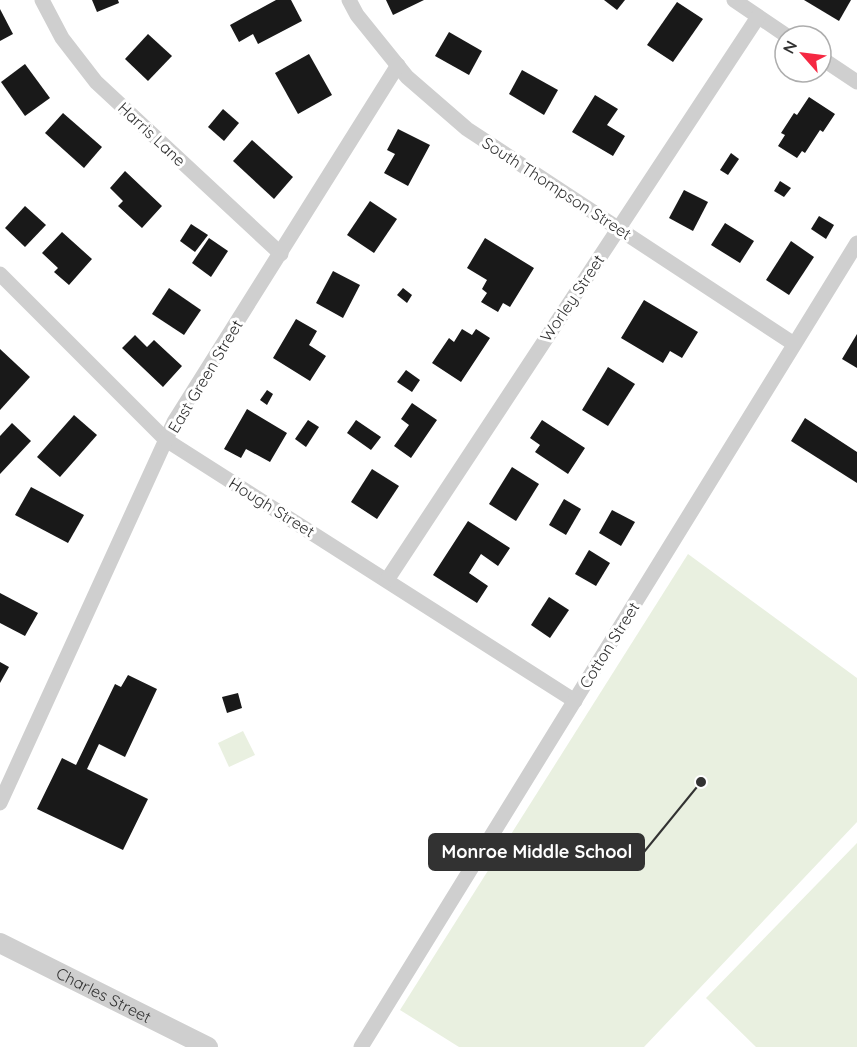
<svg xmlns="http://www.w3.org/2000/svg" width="857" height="1047" font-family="Quicksand,sans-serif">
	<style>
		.green { fill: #e9f0e0 }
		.building { fill: #191919 }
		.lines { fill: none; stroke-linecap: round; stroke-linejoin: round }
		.minor { stroke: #cfcfcf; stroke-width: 15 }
		.tertiary { stroke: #cfcfcf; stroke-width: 20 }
		.labels { text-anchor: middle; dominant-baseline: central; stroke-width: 6; stroke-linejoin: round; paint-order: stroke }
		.street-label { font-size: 16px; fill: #323232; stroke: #fff }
		.leader { fill: none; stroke: #323232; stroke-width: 2 }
		.callout-dot { fill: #323232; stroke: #fff; stroke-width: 2 }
		.callout { fill: #323232; stroke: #323232; stroke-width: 2 }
		.callout-label { font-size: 18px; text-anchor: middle; font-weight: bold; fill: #fff }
	</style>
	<rect width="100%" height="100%" fill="#fff"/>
	<g class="green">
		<polygon points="688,554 857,678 857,822 644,1047 459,1047 400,1010"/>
		<polygon points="243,731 255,755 229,767 218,743"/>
		<polygon points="857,843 857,1047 756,1047 706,998"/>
	</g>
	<g class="building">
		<polygon points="92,0 118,0 119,3 97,12"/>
		<polygon points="276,0 291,0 302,21 258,44 253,34 239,42 230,25"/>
		<polygon points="386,0 424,0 393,15"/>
		<polygon points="604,0 625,0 617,10"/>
		<polygon points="804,0 851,0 839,21"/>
		<polygon points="677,2 703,19 673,62 647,45"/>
		<polygon points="0,9 13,34 0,41"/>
		<polygon points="449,32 482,51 469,75 435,56"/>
		<polygon points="148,34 172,56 148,81 125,59"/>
		<polygon points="309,54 332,95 298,114 275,73"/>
		<polygon points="25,64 50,98 25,116 1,82"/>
		<polygon points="522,70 558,90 544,115 509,94"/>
		<polygon points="595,95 618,109 607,125 625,136 613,156 572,132"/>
		<polygon points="809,97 835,114 823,132 820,130 805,153 802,151 797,158 778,146 785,135 781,133 794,113 797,115"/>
		<polygon points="223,109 239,123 224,141 208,127"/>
		<polygon points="63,113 102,147 84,168 45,133"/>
		<polygon points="398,129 430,145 408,186 384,173 395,154 387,150"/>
		<polygon points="252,140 293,177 274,199 233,161"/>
		<polygon points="731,153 739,159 728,175 720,170"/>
		<polygon points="125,171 162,206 142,228 118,206 123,201 110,188"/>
		<polygon points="780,181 791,188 784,197 774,191"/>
		<polygon points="684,190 708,202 693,231 669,218"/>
		<polygon points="370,201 397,219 374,253 347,235"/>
		<polygon points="25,206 46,225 25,247 5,228"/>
		<polygon points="819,216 834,225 826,239 811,229"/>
		<polygon points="725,223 754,241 740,263 711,245"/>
		<polygon points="191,224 208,235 195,252 180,241"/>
		<polygon points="62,232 92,259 69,285 54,272 58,268 42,253"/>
		<polygon points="209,238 228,251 211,277 192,263"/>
		<polygon points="485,238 534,268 510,307 503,303 498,312 481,302 487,293 482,289 487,280 467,268"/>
		<polygon points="791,241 814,257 789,295 766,280"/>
		<polygon points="333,271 360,285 343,318 316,303"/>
		<polygon points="169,288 201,310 184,335 152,314"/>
		<polygon points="403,288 412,295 407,303 397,295"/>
		<polygon points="644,300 698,332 682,358 670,351 663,363 621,338"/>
		<polygon points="296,319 317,331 309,345 326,356 310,381 273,358"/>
		<polygon points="462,329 472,335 476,329 490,338 461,382 432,363 449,338 454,342"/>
		<polygon points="857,334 857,368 842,359"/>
		<polygon points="135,335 147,347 154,340 182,366 163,387 122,348"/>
		<polygon points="0,349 30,377 0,410"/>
		<polygon points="608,367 635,384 608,426 582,410"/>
		<polygon points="406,370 420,380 412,392 397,382"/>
		<polygon points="267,390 273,394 267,405 260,400"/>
		<polygon points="412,403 437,420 411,458 394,446 409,425 401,419"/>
		<polygon points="247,409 287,433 270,462 246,449 241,458 224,449"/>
		<polygon points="74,415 97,435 60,477 37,457"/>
		<polygon points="805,418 857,452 857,483 791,441"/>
		<polygon points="308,420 319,427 306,447 295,439"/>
		<polygon points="356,420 381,437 371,450 347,433"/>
		<polygon points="542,420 585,448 568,474 535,452 540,445 530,438"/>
		<polygon points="12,423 31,441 0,474 0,436"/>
		<polygon points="512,467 539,484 516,521 489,504"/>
		<polygon points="372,469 399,486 377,519 351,502"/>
		<polygon points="31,487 84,515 68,543 15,515"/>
		<polygon points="564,499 581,509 566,535 549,525"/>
		<polygon points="612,510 635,522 621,546 599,533"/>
		<polygon points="468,521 510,548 498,566 481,554 469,573 488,586 477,603 433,575"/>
		<polygon points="589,550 610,563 596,586 575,574"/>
		<polygon points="0,593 38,613 25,636 0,623"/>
		<polygon points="549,597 569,610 550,638 531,625"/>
		<polygon points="0,662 9,667 0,683"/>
		<polygon points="128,675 157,689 125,757 99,744 87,769 148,799 123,850 37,809 62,758 76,765 115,684 121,687"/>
		<polygon points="238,693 242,708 227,713 222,697"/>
	</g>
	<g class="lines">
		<g class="minor">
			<polyline points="42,0 62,38 96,82 281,254"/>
			<polyline points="349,0 357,15 407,77 467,129 794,344"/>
			<polyline points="734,0 787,36"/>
			<polyline points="821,58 857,82"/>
			<polyline points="0,274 166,440 575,701"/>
			<polyline points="387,580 758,17"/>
			<polyline points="0,803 174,422 398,65"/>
			<polyline points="361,1047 857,243"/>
		</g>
		<path class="tertiary" id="s1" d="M0 943 208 1047"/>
	</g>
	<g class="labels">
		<g class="street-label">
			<text transform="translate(152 134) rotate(43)">Harris Lane</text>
			<text transform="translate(557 188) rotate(33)">South Thompson Street</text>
			<text transform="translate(572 298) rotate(-56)">Worley Street</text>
			<text transform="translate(205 376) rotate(-59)">East Green Street</text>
			<text transform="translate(272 507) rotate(32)">Hough Street</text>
			<text transform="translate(609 645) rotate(-58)">Cotton Street</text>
			<text stroke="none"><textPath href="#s1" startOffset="116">Charles Street</textPath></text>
		</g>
	</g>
	<path class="leader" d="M701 782L644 852"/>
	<circle class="callout-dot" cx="701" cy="782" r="6"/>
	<rect class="callout" x="429" y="834" width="215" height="36" rx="6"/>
	<g class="callout-label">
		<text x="537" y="858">Monroe Middle School</text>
	</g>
	<g transform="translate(803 54) rotate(298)"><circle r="28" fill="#ffffff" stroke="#adadad" stroke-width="1.5"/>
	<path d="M0-4.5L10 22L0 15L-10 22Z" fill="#f52842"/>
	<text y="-9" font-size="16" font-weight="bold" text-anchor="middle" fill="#323232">N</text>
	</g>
</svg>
